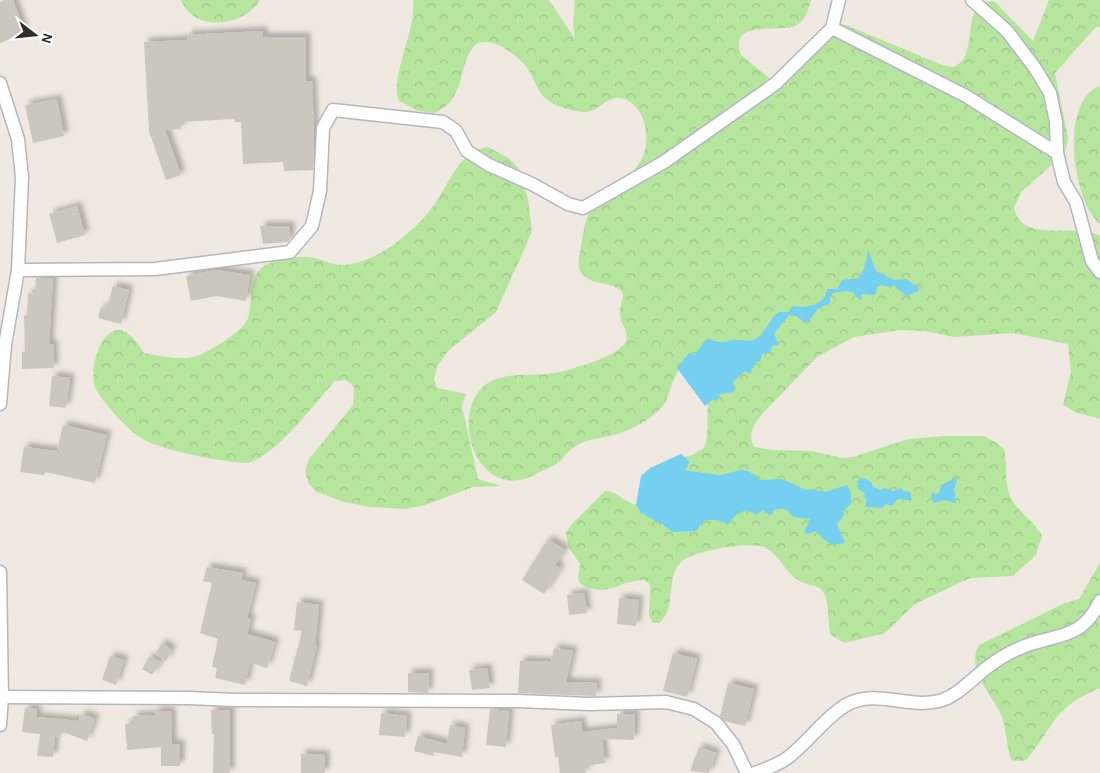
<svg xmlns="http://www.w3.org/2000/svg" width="1100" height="773" font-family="'Alegreya Sans',sans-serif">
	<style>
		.forest { fill: url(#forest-crowns) }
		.water { fill: #75cff0 }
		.building { fill: #cbc7bf; filter: url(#shadow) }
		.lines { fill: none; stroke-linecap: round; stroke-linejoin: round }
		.street-casing { stroke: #b4b7c1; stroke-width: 15 }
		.street { stroke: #fff; stroke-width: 12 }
	</style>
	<defs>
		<pattern id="forest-crowns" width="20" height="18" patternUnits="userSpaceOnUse" patternTransform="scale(1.25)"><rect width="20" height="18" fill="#b6e59e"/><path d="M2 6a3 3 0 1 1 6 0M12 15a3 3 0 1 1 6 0" fill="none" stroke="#9dc588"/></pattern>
		<filter id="shadow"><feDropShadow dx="4.5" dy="-4.5" stdDeviation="2.5" flood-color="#0004"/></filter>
	</defs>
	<rect width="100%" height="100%" fill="#efe9e1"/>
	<g class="forest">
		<path d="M181 0H260C244 27 194 33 181 0Z"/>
		<path d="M413 0H549L575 39 573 25 575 0H811C808 10 806 21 795 26 781 33 727 18 741 55L773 81 837 24 846 25 942 65 953 67C982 58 957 1 993 1L997 4 1033 41 1049 0H1100V27H1096L1055 73 1068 138 1067 145 1063 155 1021 192 1014 208C1022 246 1078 221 1100 236V419L1075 412 1063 405 1071 371 1068 344 1013 333 954 337 925 331 899 330 854 337 817 357 762 414C754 424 747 435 754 447L772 450 812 451 842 458 853 457 908 439 946 436H984L997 443 1004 449C1008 467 1003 487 1014 503 1022 515 1035 522 1042 536L1036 555 1013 576 970 578 915 604 885 633 845 643 831 635C827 622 830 605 824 593 820 584 806 586 798 580 785 572 780 556 766 548 754 540 693 551 682 561 664 577 678 608 659 623H653L649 616 650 584 644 580C622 579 605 600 580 583L578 577 580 564 569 548 566 533 571 525 605 491C623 492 621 504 641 505L741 506 843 499 683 474 681 458 692 455 704 448C711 429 705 416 709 396L688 361C684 365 678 370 676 375 669 388 669 403 657 412 647 421 634 428 621 433 599 440 579 437 564 457 559 464 550 467 542 471 531 477 519 483 506 480 474 474 460 426 474 399 490 367 526 378 555 373 571 370 620 356 626 341 629 332 621 324 620 316 619 308 623 301 623 293 613 280 590 287 581 272 576 265 580 254 581 246 583 235 585 216 593 207 616 180 654 171 645 126 643 113 631 96 615 98 606 100 599 108 591 111 582 114 567 109 558 106 554 104 548 101 545 98 536 89 533 75 525 65 516 55 494 37 479 43 457 53 470 99 434 113L419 111 399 101C389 76 417 31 413 0Z"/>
		<path d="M1100 86V224C1072 202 1059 100 1100 86Z"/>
		<path d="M488 147 510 159 519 169 528 199 532 232 496 312 448 351 438 365 434 379 437 388 466 394 462 406 478 479 501 486 473 487 425 505 405 509 371 507 344 502 317 492 309 484 305 472 309 459 353 405 354 387 346 380 335 381C314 404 277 455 248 463 223 462 161 451 141 438 127 429 102 402 95 387 89 371 100 323 124 331 133 335 139 346 144 353 159 356 182 361 197 356 210 351 244 331 248 318 253 300 247 279 264 266 273 260 297 256 308 257 319 258 330 264 341 265 358 265 377 256 390 247 406 236 423 221 434 205 450 183 458 152 488 147Z"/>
		<path d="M1100 563V688C1052 708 1056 724 1027 759L1022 761 1011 760C1006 745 1007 729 1001 715 992 693 965 670 979 645L1063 604 1079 599Z"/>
	</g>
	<g class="water">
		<path d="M868 250 876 271 894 280 906 279 919 288 918 291 907 296 893 285 891 287 881 285 877 287 875 295 861 294 862 299 857 298 853 292 847 291 833 293 830 297V304L818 308 807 324 796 316 789 315 774 334 779 345H773L770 352 762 354 760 362H756L750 374 745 371 733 382 735 388 733 392 720 394 717 400H712L705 406 677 368 689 353 694 355 708 338C717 344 724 342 733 340 740 339 746 342 753 340 766 335 769 318 779 312H789L793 306C806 308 825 306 827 289H837L842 280 859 278 866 264Z"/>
		<path d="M681 454 690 462 685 470C690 471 716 475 720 475 740 472 743 464 760 480L782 479 806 490 812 489 825 492 847 485 851 493V504L843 511 844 515 837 524 845 543C830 547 826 542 816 531L807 534 804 532 810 519 793 517C788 509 784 507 774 510L770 516 763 510 756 515C745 506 736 513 728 524L717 520H705L696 531 672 532C662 520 644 520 636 505L641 476 650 468Z"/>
		<polygon points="958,477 954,489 956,503 944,500 934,503 931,499 932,492 935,494 939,493 941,485"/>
		<polygon points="863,478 871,482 873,487 881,490 885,488 893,491 901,488 903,491 910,492 912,500 898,499 892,506 886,504 882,508 865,507 867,500 864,497 865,493 858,489 857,481"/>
	</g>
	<g class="building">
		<polygon points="6,0 13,0 25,34 0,43 0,2"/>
		<polygon points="263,31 263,37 306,37 306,81 312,81 314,131 313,170 284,171 283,162 243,164 241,122 235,122 234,119 180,122 181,129 165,130 181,175 166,180 149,131 144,42 187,40 187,35"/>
		<polygon points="57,99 64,136 33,143 25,105"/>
		<polygon points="77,206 85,235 57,243 49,214"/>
		<polygon points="260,226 290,226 290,239 288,242 263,244"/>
		<polygon points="216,270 250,275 246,301 216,296 191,301 186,276"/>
		<polygon points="36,278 53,278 49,344 53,344 54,368 22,369 22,352 25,352 24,315 27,316 28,293 35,294"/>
		<polygon points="113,286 129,290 121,324 98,318 101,307 107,308"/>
		<polygon points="52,376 70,378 66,408 49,406"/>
		<polygon points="63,425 107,435 95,483 45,472 44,475 20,472 24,447 57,451"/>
		<polygon points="548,539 565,550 555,565 561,568 544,594 522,580"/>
		<polygon points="207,567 243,573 241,580 256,583 247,618 251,619 247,634 275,642 267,668 250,663 245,685 215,678 217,668 212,667 218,639 200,633 212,583 203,581"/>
		<polygon points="584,593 587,613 569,615 567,595"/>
		<polygon points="619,598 639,600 636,626 617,624"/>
		<polygon points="297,602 319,605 315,645 317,645 307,686 289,681 302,631 294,630"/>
		<polygon points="162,643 172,650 166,661 155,654"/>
		<polygon points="554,648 573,651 566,682 597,683 596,696 518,693 520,661 551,662"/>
		<polygon points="673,653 697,659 687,697 663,691"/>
		<polygon points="110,656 124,660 116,685 102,680"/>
		<polygon points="150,656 161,662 152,675 142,669"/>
		<polygon points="487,668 490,688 472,690 469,670"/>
		<polygon points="408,673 429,673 428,693 408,692"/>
		<polygon points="728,683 754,689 745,726 724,721 720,716"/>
		<polygon points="25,708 37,709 36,717 79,721 81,714 95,719 87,741 60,731 60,737 55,736 53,757 37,756 40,734 22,732"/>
		<polygon points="490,709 509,711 506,747 486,745"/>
		<polygon points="211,710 230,710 230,773 213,773 214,734 212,734"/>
		<polygon points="155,711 171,711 172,744 180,744 180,766 161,766 161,747 127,750 125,724 133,724 133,716 155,715"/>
		<polygon points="381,713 407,716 405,737 379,735"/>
		<polygon points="617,714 635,714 634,740 602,739 605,763 585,766 586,773 560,773 558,757 555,757 551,725 581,721 582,732 617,728"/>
		<polygon points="450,725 465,728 462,757 434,752 434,756 414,751 418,736 447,744"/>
		<polygon points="699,747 716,753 709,773 690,771"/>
		<polygon points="301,754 325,755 325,773 301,773"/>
	</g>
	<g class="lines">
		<defs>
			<g id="street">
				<polyline points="972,0 1007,31 1035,68 1050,93 1056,122 1057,153 1064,182 1076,202 1092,261 1100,272"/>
				<polyline points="832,28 966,96 1057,153"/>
				<polyline points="0,83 18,139 22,177 18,270 5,345 0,404"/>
				<polyline points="18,270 155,269 290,252 312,226 320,191 323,128 333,110 443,122 456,131 467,151 489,165 532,184 568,204 583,208 664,162 775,84 832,28 839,0"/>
				<polyline points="0,572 2,697 0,725"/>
				<polyline points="2,697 188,698 236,700 518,701 590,704 666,702 694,709 716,723 733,744 747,773"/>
				<path d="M755 773C766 769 777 765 786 759 808 743 823 719 846 705 875 688 907 709 939 701 958 696 974 677 989 666 997 660 1008 653 1018 649 1051 633 1081 643 1100 601"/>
			</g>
		</defs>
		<use href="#street" class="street-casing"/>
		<use href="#street" class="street"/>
	</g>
	<g transform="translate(35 35) rotate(106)" stroke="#ffffff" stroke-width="4" paint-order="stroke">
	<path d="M0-4L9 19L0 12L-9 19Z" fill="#2e2e2e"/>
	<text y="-8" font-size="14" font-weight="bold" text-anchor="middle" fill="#2e2e2e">N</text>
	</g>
</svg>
